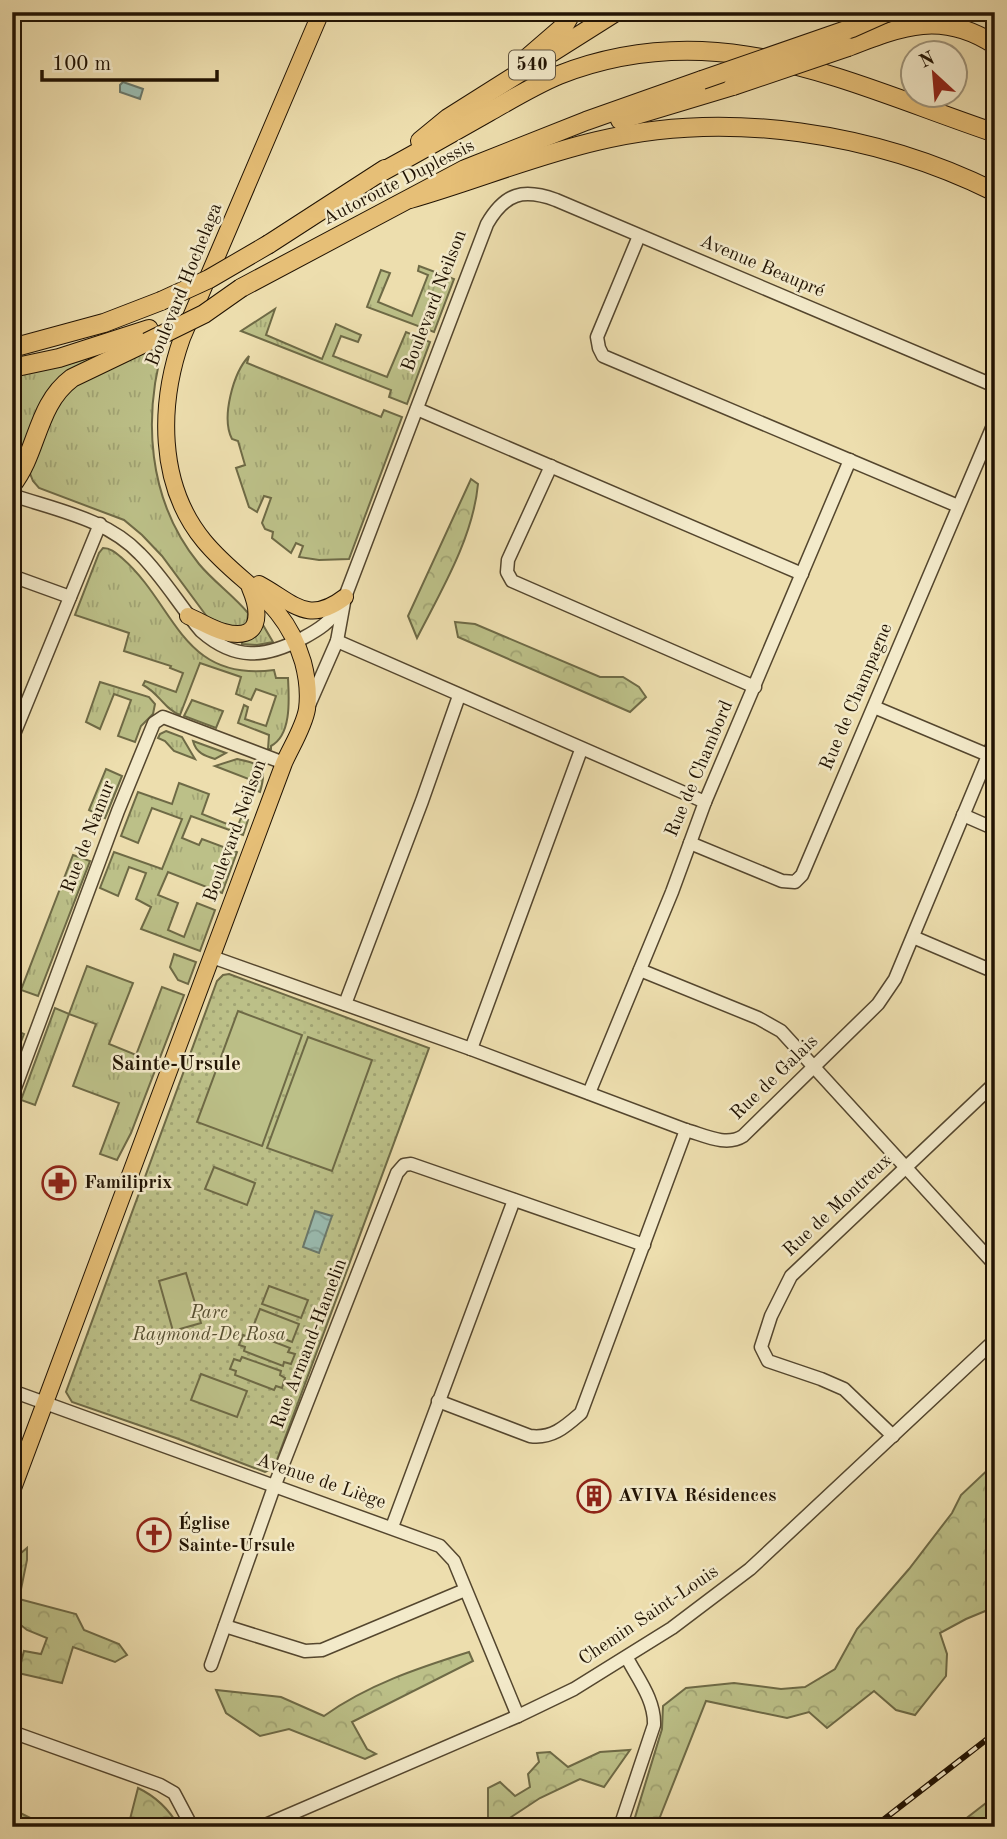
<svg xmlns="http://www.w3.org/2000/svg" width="1007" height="1839" font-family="'Old Standard TT',serif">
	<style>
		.grass { fill: url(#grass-tufts); stroke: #6e6a46; stroke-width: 2 }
		.forest { fill: url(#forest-crowns); stroke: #6e6a46; stroke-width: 2 }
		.park { fill: url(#park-dots); stroke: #6e6a46; stroke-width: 2 }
		.pitch { fill: #bcc088; stroke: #6e6a46; stroke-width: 2 }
		.water { fill: url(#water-waves); stroke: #6a786b; stroke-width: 2 }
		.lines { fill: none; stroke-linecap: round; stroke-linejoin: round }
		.minor-casing { stroke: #54462e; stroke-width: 15 }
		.major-casing { stroke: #211303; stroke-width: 18 }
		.highway-casing { stroke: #211303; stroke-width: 20 }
		.minor { stroke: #f3eaca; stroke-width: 12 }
		.major { stroke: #e6bf77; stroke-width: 16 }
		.highway { stroke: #e6bf77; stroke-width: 18 }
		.rail-casing { stroke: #211303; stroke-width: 6 }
		.rail { stroke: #f3eaca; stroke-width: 3.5; stroke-dasharray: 10; stroke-linecap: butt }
		.highway-bridge-casing { stroke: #211303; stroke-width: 20; stroke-linecap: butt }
		.highway-bridge { stroke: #e6bf77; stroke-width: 18 }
		.labels { text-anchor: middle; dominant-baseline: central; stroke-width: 5; stroke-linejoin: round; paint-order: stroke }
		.shield { fill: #f3eaca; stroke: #60543f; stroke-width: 2 }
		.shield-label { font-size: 18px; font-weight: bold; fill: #211303 }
		.street-label { font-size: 19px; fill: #211303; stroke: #f3eaca }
		.poi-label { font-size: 19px; font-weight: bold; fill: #211303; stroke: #f3eaca; text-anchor: start }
		.park-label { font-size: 19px; font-style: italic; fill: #575032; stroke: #f3eaca }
		.neighbourhood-label { font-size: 21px; font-weight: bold; fill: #211303; stroke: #f3eaca }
	</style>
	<defs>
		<pattern id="grass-tufts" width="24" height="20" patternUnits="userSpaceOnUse" patternTransform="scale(1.75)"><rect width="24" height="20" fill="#bcc088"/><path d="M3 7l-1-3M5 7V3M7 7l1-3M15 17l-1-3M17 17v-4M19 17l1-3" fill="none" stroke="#a1a474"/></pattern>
		<pattern id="forest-crowns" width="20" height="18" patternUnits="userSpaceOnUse" patternTransform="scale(1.75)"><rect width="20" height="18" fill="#bcc088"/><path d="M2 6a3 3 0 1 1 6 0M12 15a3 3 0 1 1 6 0" fill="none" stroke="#a1a474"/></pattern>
		<pattern id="park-dots" width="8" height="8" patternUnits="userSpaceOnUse" patternTransform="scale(1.75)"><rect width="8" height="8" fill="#bcc088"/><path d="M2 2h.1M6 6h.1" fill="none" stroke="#a1a474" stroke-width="1.8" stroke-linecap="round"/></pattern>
		<pattern id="water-waves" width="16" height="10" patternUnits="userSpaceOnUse" patternTransform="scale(1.75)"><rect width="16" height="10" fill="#9abbb0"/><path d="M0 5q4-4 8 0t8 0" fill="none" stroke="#84a096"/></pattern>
	</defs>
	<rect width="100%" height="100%" fill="#eddeae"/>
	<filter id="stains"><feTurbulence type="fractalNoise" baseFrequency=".00286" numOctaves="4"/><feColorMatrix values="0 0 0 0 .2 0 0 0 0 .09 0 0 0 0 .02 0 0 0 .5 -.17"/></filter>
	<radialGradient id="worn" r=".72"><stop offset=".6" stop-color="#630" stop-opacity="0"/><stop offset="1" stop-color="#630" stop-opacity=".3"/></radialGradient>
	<g class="grass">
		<polygon points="419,266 454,279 434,332 367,307 381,270 390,273 378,302 412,316 428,275 418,271"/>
		<polygon points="275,309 266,335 322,359 336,324 361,335 358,342 341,336 333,356 387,377 406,332 430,342 407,404 389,397 391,390 241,331"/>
		<path d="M165 340C142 416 147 500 199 564 214 582 233 595 248 613L247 624 239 630 208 618 162 556 142 535 124 520 39 488 33 481 29 471 60 393Z"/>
		<path d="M119 348 76 370 13 470C19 445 19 444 13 421 9 408 12 390 12 376L75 362Z"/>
		<path d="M249 356 247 363 381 417 384 410 402 417 349 559 319 560 299 557 303 546 296 543 291 553 272 538 273 532 265 529 262 523 271 498 264 496 257 512 249 507 236 468 245 465 238 441 232 439C221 418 233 373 249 356Z"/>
		<path d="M103 548C111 548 116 553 122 558 176 605 181 682 274 670L276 678H288C289 698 292 735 271 746V749H268L269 735 238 723 244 705 248 707 245 719 266 726 276 696 256 689 251 700 236 694 241 677 200 663 180 715C164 709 159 693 143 685L145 681 176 692 183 673 170 668 171 666 124 651 129 633 75 615 99 553Z"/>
		<polygon points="263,625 273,642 257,645 242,644 242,641 256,636"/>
		<polygon points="100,682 149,697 155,704 153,714 141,726 135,742 118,736 131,700 114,694 100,729 86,722"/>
		<polygon points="192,700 223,711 216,728 184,716"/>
		<polygon points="166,731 182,737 195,759 174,751 165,741 158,738 160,734"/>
		<path d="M193 741 226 753 215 759C205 756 196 753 193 741Z"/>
		<path d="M237 759C262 765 268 765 260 792L252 789 254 781 215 766Z"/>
		<polygon points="106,769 122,776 105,818 89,810"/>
		<polygon points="179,783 209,794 202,814 237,828 241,818 248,820 243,835 191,816 182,838 199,845 202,839 237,852 222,893 168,872 158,895 178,903 168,930 184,937 197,903 215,910 200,951 141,929 151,907 136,899 146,873 129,867 118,896 100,888 114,852 162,869 182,819 152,808 138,843 121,836 138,792 172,804"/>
		<polygon points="73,855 90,861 38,996 21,990"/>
		<polygon points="174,954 196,962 188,984 178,980 170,967"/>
		<polygon points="87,966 133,983 109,1044 136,1055 162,987 184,995 131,1133 117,1160 100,1154 119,1103 73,1086 96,1024 69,1014 35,1105 21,1100 55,1008 69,1014"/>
		<polygon points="12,1029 24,1034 12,1064"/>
	</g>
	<g class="forest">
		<path d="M471 479 478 484C473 538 441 591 417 638L408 616Z"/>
		<polygon points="455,622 475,624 600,677 623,677 639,687 646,697 630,712 458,637"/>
		<polygon points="995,1463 995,1607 966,1619 940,1633 947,1654 946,1676 915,1715 896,1710 874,1691 827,1728 809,1712 787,1718 706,1701 656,1827 633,1824 662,1729 663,1706 686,1688 734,1683 781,1689 805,1687 835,1669 857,1629 909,1569 952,1513 961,1495"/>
		<polygon points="27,1548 27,1560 19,1599 76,1614 84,1630 119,1644 127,1655 115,1662 73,1647 62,1683 18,1673 24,1651 41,1654 47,1638 27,1630 12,1618 12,1566 15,1558"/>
		<path d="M469 1652 473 1661 352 1722 367 1749 376 1754 365 1759 289 1729 260 1736 226 1713 216 1690 281 1697 324 1716C367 1685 418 1668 469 1652Z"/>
		<polygon points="630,1750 604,1787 580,1779 540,1798 496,1827 488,1827 488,1788 500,1782 515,1796 530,1787 528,1774 539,1762 537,1753 550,1752 568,1767 600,1752"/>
		<path d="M138 1788C157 1797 169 1809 179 1827H128Z"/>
		<polygon points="995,1796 995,1827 955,1827"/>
		<polygon points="12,1809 45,1825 48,1827 12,1827"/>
	</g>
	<polygon class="park" points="229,974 429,1048 275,1465 272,1469 265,1472 176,1438 72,1402 66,1392 217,981 223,975"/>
	<g class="pitch">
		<polygon points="238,1011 302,1035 262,1146 197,1122"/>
		<polygon points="308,1037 372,1060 332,1171 267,1148"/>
		<polygon points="214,1167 255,1183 247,1205 205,1189"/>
		<polygon points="186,1273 201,1323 173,1331 159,1281"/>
		<polygon points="269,1286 308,1300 301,1318 262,1304"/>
		<polygon points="260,1309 299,1324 292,1342 253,1327"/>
		<polygon points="251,1333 290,1348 288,1352 295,1354 291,1364 284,1362 283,1366 244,1351 245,1347 239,1345 243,1335 249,1337"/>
		<polygon points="242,1357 281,1371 280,1375 285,1378 282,1388 276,1386 274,1390 235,1375 236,1371 230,1369 234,1359 240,1361"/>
		<polygon points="201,1374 247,1391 237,1417 191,1400"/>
	</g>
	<g class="water">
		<polygon points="123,82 143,89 140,99 120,92 120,85"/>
		<polygon points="315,1211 332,1216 319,1253 303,1247"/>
	</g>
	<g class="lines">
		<defs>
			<g id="minor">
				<polyline points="639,236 597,337 599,348 603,356 958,506"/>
				<polyline points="417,409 802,574"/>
				<polyline points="551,466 508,560 507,572 512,581 755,687"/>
				<path d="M12 495C56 510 107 519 140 554 163 577 180 606 201 631 235 661 265 658 303 638 318 630 331 622 340 606"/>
				<polyline points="12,576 70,597"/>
				<polyline points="337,641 705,802"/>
				<path d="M309 705 337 641 345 597 487 224C505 193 523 188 556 200L995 386"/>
				<polyline points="874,707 988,755"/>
				<polyline points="12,739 100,524"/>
				<polyline points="963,815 995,829"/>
				<polyline points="690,843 782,881 795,882 802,875 995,421"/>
				<polyline points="913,937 995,972"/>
				<path d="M212 957 471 1049 686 1130C704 1135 726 1147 743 1136L878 1004 895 979 995 739"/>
				<polyline points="640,970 758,1018 781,1031 995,1265"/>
				<polyline points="345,1004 422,801 459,696"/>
				<polyline points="471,1049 581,750"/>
				<polyline points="589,1093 672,892 705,802 850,460"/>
				<polyline points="12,1096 118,811 154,723 163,717 284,763"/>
				<polyline points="12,1391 440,1546 454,1561 518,1716"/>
				<path d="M438 1401 530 1436C552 1439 565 1427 581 1413L686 1130"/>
				<polyline points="893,1436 844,1389 821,1379 768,1361 761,1347 771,1316 791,1276 995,1083"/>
				<polyline points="392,1527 514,1200"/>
				<polyline points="225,1626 305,1651 322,1650 465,1590"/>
				<polyline points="211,1665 274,1487 397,1173 404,1165 411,1164 644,1245"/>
				<polyline points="12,1732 160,1785 174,1793 192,1827"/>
				<polyline points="261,1827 518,1716 574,1689 672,1628 750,1569 995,1340"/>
				<path d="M620 1827 654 1725C655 1700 638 1679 627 1658"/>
			</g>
			<g id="major">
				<path d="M259 584C293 602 307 626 345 597"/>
				<path d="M188 616C200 621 212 629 224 632 261 642 261 614 250 588"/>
				<path d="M12 1491 284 763C291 747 304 727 307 709 309 694 307 677 303 662 284 598 242 587 204 541 157 484 159 403 182 338L321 12"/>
			</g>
			<g id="highway">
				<path d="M848 47C902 26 942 10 995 45"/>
				<polyline points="527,58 564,26 572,12"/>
				<polyline points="620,120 733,86"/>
				<polyline points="420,141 448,118 616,12"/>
				<path d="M378 174C415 154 452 133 489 112 512 99 535 85 559 75 717 13 847 83 995 133"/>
				<path d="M410 199C473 181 533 156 597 141 727 109 876 133 995 192"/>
				<polyline points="269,244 385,169"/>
				<polyline points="241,288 465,169 586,121 702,80"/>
				<polyline points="12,348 104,323 161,301"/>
				<polyline points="12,368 59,358 149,329"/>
				<path d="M12 485C38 452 36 405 72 378L147 342"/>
			</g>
		</defs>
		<use href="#minor" class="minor-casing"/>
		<use href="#major" class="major-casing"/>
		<use href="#highway" class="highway-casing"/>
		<use href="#minor" class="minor"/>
		<use href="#major" class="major"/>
		<use href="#highway" class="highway"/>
		<defs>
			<polyline id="rail" points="874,1827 995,1733"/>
		</defs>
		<use href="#rail" class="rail-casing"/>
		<use href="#rail" class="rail"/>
		<defs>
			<g id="highway-bridge">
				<polyline points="702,80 852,28 888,12"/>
				<polyline points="733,86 848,47"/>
				<polyline points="161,301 209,279 269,244"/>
				<polyline points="147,342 204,314 241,288"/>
			</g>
		</defs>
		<use href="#highway-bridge" class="highway-bridge-casing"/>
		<use href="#highway-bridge" class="highway-bridge"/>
	</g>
	<defs>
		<symbol id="pharmacy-ring" viewBox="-11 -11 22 22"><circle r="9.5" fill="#f3eaca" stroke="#8f2418" stroke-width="1.5"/><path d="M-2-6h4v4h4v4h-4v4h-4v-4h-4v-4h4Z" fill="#8f2418"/></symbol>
		<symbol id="building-ring" viewBox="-11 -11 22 22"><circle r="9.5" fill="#f3eaca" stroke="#8f2418" stroke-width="1.5"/><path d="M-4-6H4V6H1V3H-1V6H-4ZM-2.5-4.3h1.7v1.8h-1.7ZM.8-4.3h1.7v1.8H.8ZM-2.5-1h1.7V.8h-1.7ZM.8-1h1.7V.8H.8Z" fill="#8f2418"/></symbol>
		<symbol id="church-ring" viewBox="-11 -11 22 22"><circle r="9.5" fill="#f3eaca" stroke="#8f2418" stroke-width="1.5"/><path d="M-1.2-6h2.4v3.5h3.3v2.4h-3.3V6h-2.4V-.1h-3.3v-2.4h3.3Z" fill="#8f2418"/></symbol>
	</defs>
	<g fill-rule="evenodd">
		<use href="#pharmacy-ring" x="40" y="1164" width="38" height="38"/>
		<use href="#building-ring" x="575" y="1477" width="38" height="38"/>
		<use href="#church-ring" x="135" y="1516" width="38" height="38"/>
	</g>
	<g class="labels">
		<rect class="shield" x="509" y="50.5" width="46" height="29" rx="5"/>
		<g class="shield-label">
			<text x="532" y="65">540</text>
		</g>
		<g class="street-label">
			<text transform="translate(399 183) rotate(-27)">Autoroute Duplessis</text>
			<text transform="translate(762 267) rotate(23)">Avenue Beaupré</text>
			<text transform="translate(185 285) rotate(-68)">Boulevard Hochelaga</text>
			<text transform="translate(435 301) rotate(-69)">Boulevard Neilson</text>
			<text transform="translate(857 697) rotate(-67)">Rue de Champagne</text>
			<text transform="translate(700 769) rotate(-67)">Rue de Chambord</text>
			<text transform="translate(236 831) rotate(-70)">Boulevard Neilson</text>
			<text transform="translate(89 837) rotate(-69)">Rue de Namur</text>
			<text transform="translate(775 1078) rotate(-44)">Rue de Galais</text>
			<text transform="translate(838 1206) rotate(-43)">Rue de Montreux</text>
			<text transform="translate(310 1344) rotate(-69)">Rue Armand-Hamelin</text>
			<text transform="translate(321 1482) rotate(19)">Avenue de Liège</text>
			<text transform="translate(649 1616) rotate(-34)">Chemin Saint-Louis</text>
		</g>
		<g class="poi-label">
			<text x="84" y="1183">Familiprix</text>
			<text x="618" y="1496">AVIVA Résidences</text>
			<text x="178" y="1524">Église<tspan x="178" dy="22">Sainte-Ursule</tspan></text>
		</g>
		<g class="park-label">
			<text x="209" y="1313">Parc<tspan x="209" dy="22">Raymond-De Rosa</tspan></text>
		</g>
		<g class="neighbourhood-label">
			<text x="176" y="1064">Sainte-Ursule</text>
		</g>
	</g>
	<rect width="1007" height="1839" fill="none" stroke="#eddeae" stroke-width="42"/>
	<rect x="14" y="14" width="979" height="1811" fill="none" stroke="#211303" stroke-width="3.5"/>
	<rect x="21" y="21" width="965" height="1797" fill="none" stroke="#211303" stroke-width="2"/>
	<g transform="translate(934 74) rotate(334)"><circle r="33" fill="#f3eaca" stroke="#9f947a" stroke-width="2"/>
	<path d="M0-5L12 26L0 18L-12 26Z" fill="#8f2418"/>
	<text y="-10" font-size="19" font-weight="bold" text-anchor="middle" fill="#211303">N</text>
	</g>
	<path d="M42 70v10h175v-10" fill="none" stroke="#211303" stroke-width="3.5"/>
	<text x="52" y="70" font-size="21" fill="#211303" stroke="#f3eaca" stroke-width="5" paint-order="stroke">100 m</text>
	<rect width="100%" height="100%" filter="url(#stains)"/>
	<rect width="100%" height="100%" fill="url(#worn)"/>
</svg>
